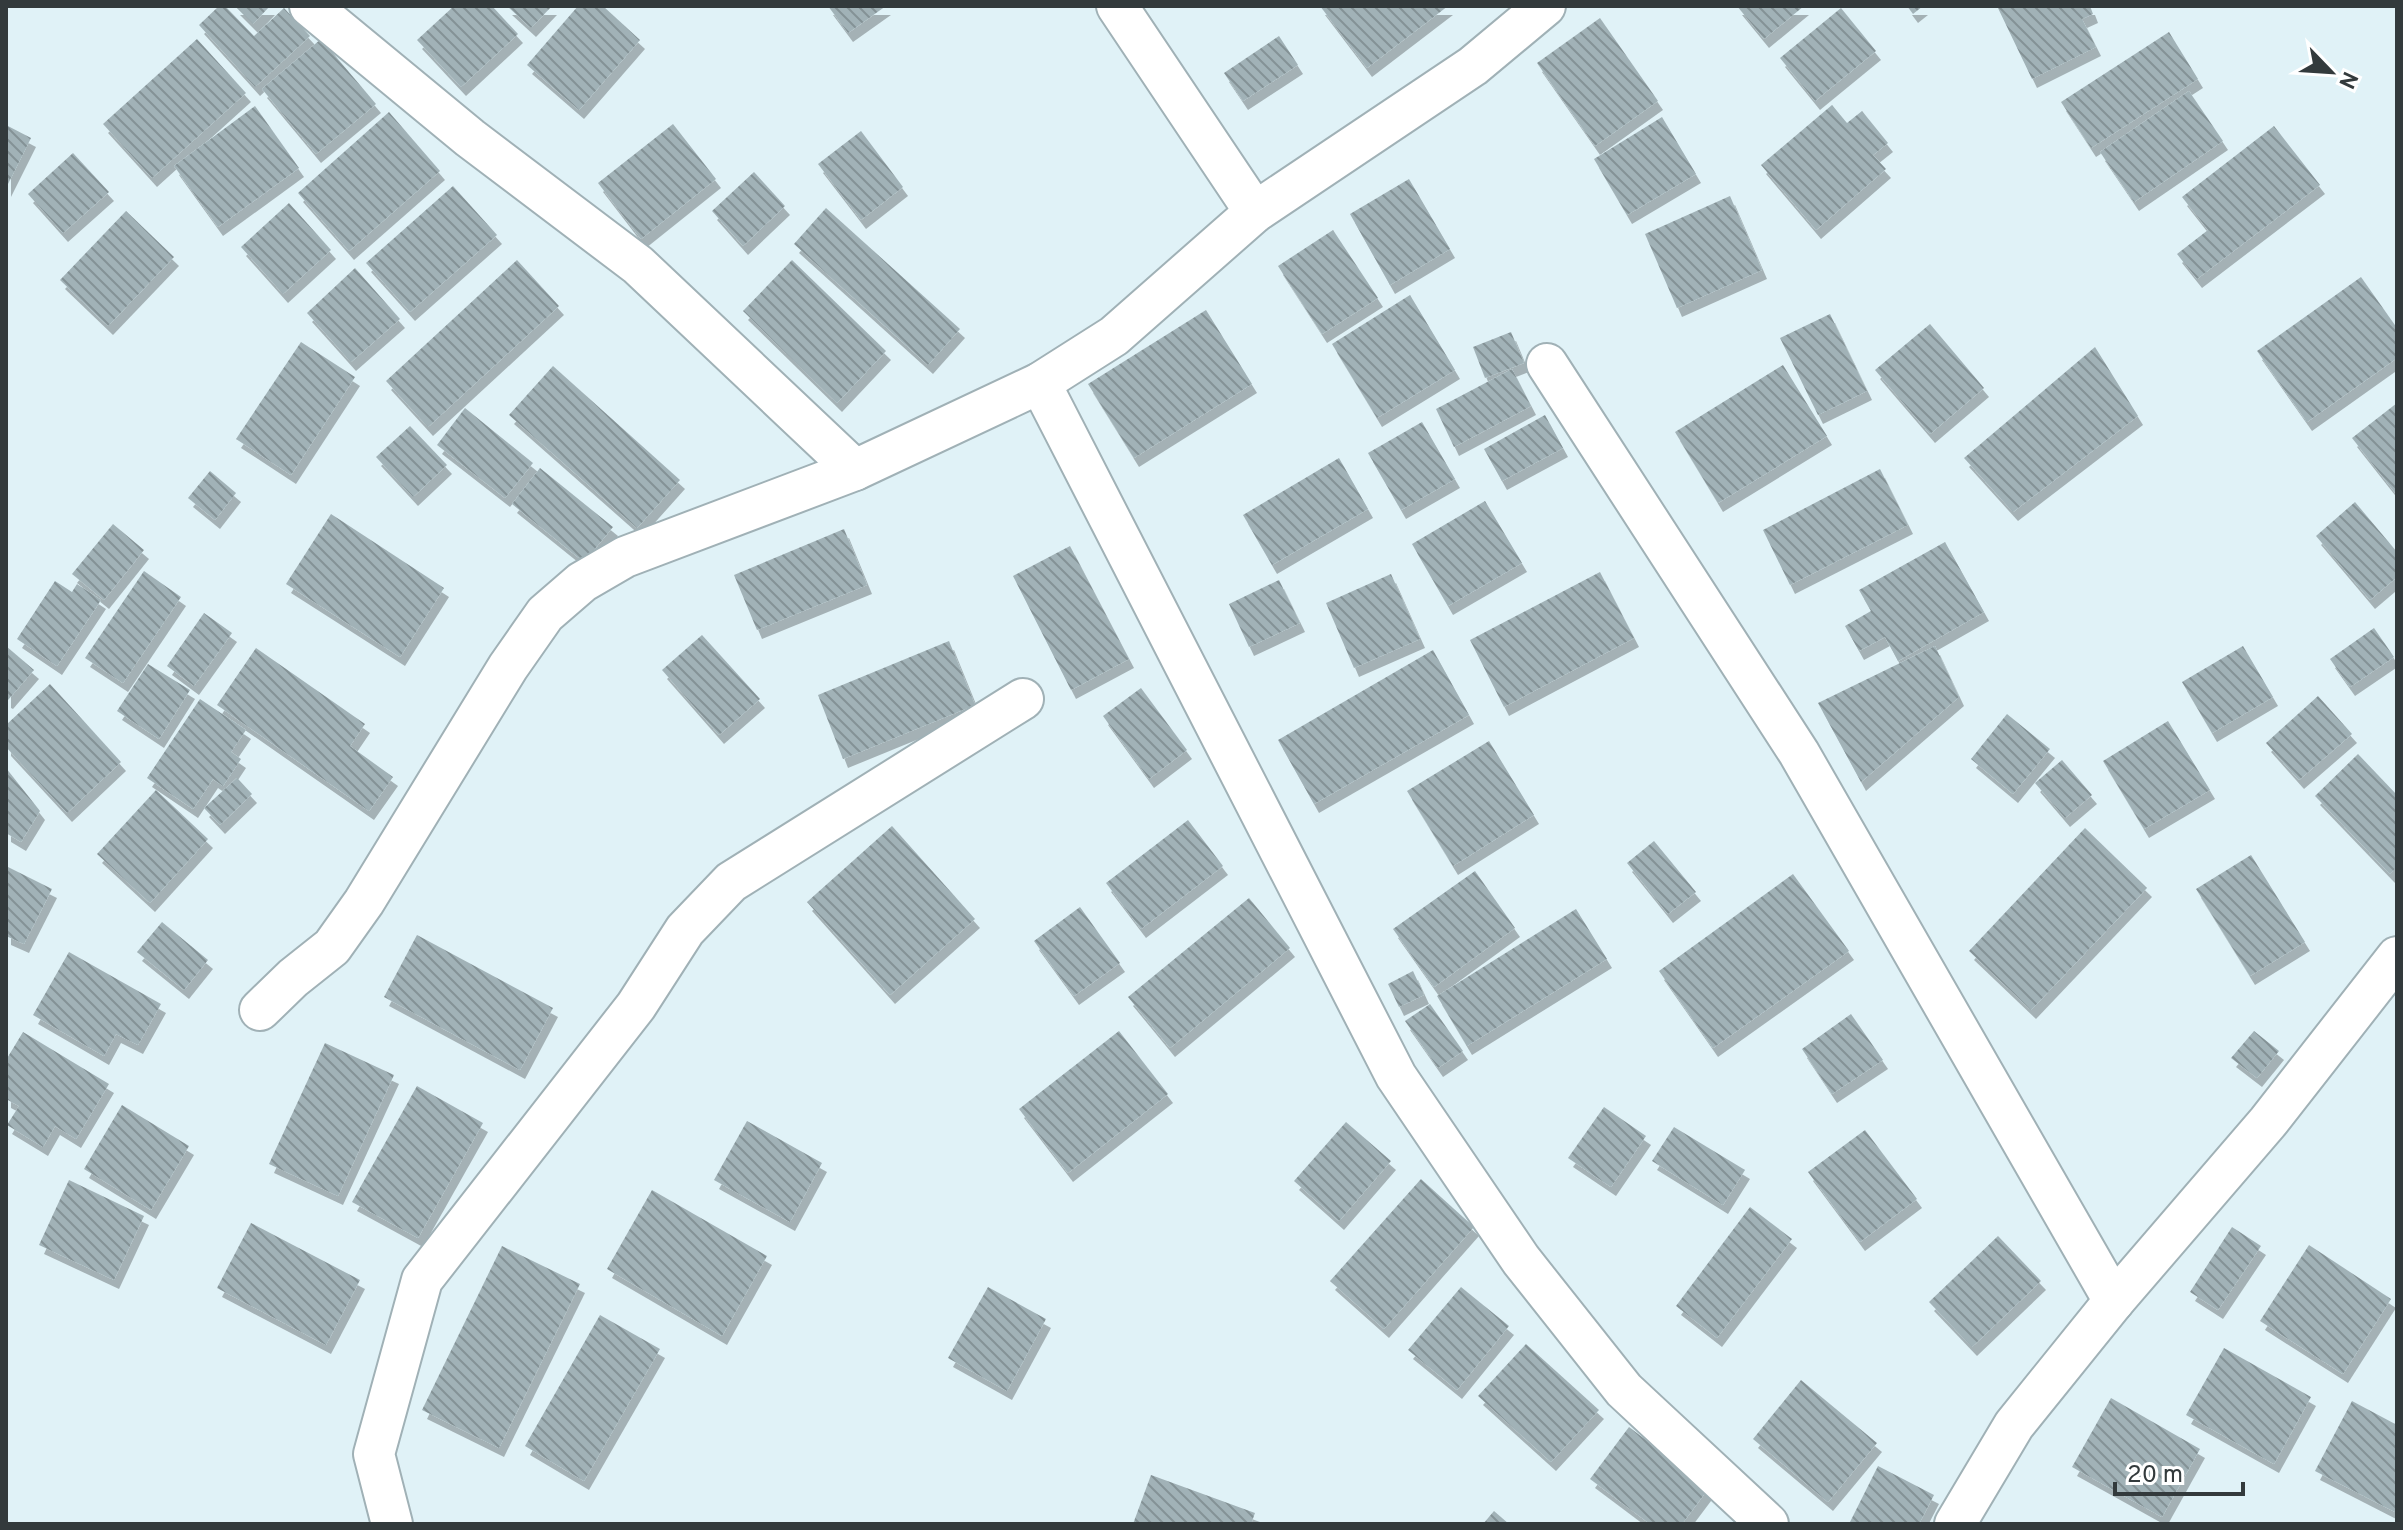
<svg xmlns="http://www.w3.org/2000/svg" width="2403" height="1530" font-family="Overpass,sans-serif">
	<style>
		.building { fill: url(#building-back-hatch); filter: url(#shadow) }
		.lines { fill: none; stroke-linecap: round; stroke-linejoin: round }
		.minor-casing { stroke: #a0b1b6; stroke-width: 44 }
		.minor { stroke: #fff; stroke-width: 40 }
	</style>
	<defs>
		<pattern id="building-back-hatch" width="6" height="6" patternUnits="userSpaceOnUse" patternTransform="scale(2)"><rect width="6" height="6" fill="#a1b2b7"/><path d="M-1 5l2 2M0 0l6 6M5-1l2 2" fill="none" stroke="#849296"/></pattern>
		<filter id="shadow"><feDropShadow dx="5" dy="9" stdDeviation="0" flood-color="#0004"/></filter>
	</defs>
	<rect width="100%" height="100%" fill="#e0f2f7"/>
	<g class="building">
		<polygon points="219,6 225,6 254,36 284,8 310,36 255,87 199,25"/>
		<polygon points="235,6 270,6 253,24"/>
		<polygon points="454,6 492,6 518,34 461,87 417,40"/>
		<polygon points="507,6 552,6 531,28"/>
		<polygon points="578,6 603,6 640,40 579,110 527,65"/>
		<polygon points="828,6 886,6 848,33"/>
		<polygon points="1320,6 1448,6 1367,68"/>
		<polygon points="1737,6 1804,6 1764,39"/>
		<polygon points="1907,6 1923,6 1913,14"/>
		<polygon points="1997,6 2090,6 2093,14 2082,19 2096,47 2032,79"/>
		<polygon points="1841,8 1876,51 1815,101 1780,58"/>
		<polygon points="1600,18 1658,101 1595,146 1537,63"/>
		<polygon points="2169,32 2198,79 2091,148 2061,102"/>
		<polygon points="1279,36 1298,65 1243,101 1224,73"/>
		<polygon points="197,39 246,93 152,178 103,124"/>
		<polygon points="321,39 376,104 316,154 262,89"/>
		<polygon points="2189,91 2223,141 2134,202 2100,152"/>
		<polygon points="1832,105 1847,123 1862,111 1888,143 1873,155 1886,169 1816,230 1761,165"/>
		<polygon points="255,106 299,168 218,227 174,166"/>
		<polygon points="389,112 440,171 349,251 298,193"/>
		<polygon points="1662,117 1696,174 1627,215 1594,159"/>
		<polygon points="673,124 716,179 641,239 598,183"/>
		<polygon points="6,125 31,138 6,188"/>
		<polygon points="2274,126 2320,185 2197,279 2177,254 2208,230 2182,197"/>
		<polygon points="861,131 903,187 861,220 818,164"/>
		<polygon points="73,153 109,192 63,233 28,194"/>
		<polygon points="754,172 785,206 743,246 712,211"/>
		<polygon points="1409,179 1450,249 1390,285 1350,214"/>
		<polygon points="453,186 497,235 410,312 366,263"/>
		<polygon points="1730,196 1762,270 1677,308 1645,234"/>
		<polygon points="289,203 331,250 283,294 241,247"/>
		<polygon points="826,208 960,329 928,365 794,244"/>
		<polygon points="126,211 174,257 108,326 60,280"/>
		<polygon points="1333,230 1378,298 1322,334 1278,266"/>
		<polygon points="517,260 559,306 428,427 386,381"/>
		<polygon points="792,260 886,351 837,403 743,311"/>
		<polygon points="355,268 400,319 351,362 307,313"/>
		<polygon points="2361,277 2397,328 2397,358 2307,422 2257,351"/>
		<polygon points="1410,295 1455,370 1377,418 1332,344"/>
		<polygon points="1206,310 1252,384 1134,458 1088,384"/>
		<polygon points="1830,314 1867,391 1818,415 1780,338"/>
		<polygon points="1930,324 1984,388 1930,434 1875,370"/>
		<polygon points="1511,332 1524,363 1485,378 1473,347"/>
		<polygon points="301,342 355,377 291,475 236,439"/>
		<polygon points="2095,347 2138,416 2013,512 1964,458"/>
		<polygon points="1783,365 1827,436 1718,503 1675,432"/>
		<polygon points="553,366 680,480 637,528 509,415"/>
		<polygon points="1512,369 1531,406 1454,447 1436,409"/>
		<polygon points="2397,403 2397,495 2352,438"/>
		<polygon points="465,408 533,463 505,498 437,445"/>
		<polygon points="1545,415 1563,448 1502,481 1484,449"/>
		<polygon points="1422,422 1455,479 1401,510 1368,453"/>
		<polygon points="410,426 447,465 413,497 376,457"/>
		<polygon points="1339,458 1368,509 1272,565 1243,515"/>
		<polygon points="540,468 613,527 584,562 512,504"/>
		<polygon points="1880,469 1908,525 1790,585 1763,530"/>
		<polygon points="210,471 236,493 215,520 188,498"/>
		<polygon points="1485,501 1522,563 1448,606 1412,544"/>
		<polygon points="2355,502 2397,552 2397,577 2370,600 2316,536"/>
		<polygon points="331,514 444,588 400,657 286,584"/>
		<polygon points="113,524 144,550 104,600 72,574"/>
		<polygon points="844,529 867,585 757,630 734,575"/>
		<polygon points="1945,542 1984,612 1898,661 1885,637 1859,651 1845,626 1871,611 1859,590"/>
		<polygon points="1070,546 1129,659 1071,690 1013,576"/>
		<polygon points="144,571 181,597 123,683 85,658"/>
		<polygon points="1600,572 1634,638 1504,707 1470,640"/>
		<polygon points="1391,574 1420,639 1354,668 1326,603"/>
		<polygon points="1279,580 1300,623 1249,647 1229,604"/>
		<polygon points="55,581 72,592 77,584 101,600 57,666 17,639"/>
		<polygon points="204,613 232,633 194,686 167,666"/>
		<polygon points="2374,628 2394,657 2350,687 2330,659"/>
		<polygon points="702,635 760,699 719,735 662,670"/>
		<polygon points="949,641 975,705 843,759 818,695"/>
		<polygon points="6,646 34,670 8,700 6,699"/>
		<polygon points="1935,646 1959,697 1861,782 1818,703"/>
		<polygon points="2243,646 2273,697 2212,733 2182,682"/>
		<polygon points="256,648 365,724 350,746 393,777 369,811 217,705"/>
		<polygon points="1433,650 1469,715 1314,804 1278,740"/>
		<polygon points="148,664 190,690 159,739 117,711"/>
		<polygon points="50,684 121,762 67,813 6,747 6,725"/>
		<polygon points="1141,688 1187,750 1149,779 1103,716"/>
		<polygon points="2318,696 2352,734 2299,780 2266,743"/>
		<polygon points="200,699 246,730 231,752 241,759 223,786 213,779 193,809 147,778"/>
		<polygon points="2007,714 2050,749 2013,794 1971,759"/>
		<polygon points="2168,721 2210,790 2144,829 2103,761"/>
		<polygon points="1489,741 1534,815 1453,866 1407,791"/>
		<polygon points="2358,754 2397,795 2397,867 2390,874 2315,796"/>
		<polygon points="2062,760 2092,795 2065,818 2035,783"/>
		<polygon points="6,768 40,811 21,842 6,833"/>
		<polygon points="237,778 252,794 220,825 204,808"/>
		<polygon points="156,790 208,839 150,903 97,854"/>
		<polygon points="1188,820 1223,866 1141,929 1106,883"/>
		<polygon points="892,826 975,919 890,995 807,902"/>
		<polygon points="2085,828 2147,888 2031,1010 1969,951"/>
		<polygon points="1654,841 1696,892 1668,914 1627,863"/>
		<polygon points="2251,855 2305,942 2250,976 2196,889"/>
		<polygon points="6,866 52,889 24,944 6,936"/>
		<polygon points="1475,871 1515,928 1434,987 1393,929"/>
		<polygon points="1793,874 1849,951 1713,1048 1659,971"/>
		<polygon points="1249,898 1290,948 1170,1048 1128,997"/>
		<polygon points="1080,907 1120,963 1074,996 1034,941"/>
		<polygon points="1576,909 1607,959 1467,1046 1437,996"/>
		<polygon points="162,922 208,960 184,990 137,952"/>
		<polygon points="417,935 553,1008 520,1070 384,997"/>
		<polygon points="69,952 161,1004 138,1045 116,1034 104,1056 33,1015"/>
		<polygon points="1413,971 1424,995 1399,1007 1388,984"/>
		<polygon points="1430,1004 1463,1051 1438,1068 1405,1021"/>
		<polygon points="1851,1014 1883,1060 1832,1094 1802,1049"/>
		<polygon points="1119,1031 1168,1094 1068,1173 1019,1109"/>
		<polygon points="2254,1031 2279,1051 2257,1078 2231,1058"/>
		<polygon points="23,1032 109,1084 76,1139 55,1126 43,1147 7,1125 19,1106 6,1099 6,1060"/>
		<polygon points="325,1043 394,1075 338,1196 269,1164"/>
		<polygon points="417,1086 483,1123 418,1238 352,1202"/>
		<polygon points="122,1105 189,1146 151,1210 84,1169"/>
		<polygon points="1604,1107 1646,1136 1611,1187 1568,1158"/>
		<polygon points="747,1121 822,1163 790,1222 714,1180"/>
		<polygon points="1346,1122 1391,1161 1339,1221 1294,1181"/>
		<polygon points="1674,1127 1745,1170 1723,1205 1652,1161"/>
		<polygon points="1865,1130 1917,1199 1860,1242 1808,1172"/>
		<polygon points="1421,1179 1474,1227 1384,1329 1330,1281"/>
		<polygon points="69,1180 144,1216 114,1280 39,1245"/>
		<polygon points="652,1190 767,1256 722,1336 607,1269"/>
		<polygon points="1750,1207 1792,1239 1717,1338 1676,1306"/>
		<polygon points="251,1223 360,1280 326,1345 217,1288"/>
		<polygon points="2232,1227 2261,1246 2218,1310 2190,1292"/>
		<polygon points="1998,1236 2041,1281 1972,1347 1929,1302"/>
		<polygon points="2309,1245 2391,1299 2343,1374 2260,1321"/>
		<polygon points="502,1246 580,1284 499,1448 422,1410"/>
		<polygon points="988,1287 1046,1319 1007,1391 948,1358"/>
		<polygon points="1461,1287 1509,1326 1457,1390 1408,1350"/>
		<polygon points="600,1315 660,1349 584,1481 525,1446"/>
		<polygon points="1526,1344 1599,1410 1551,1462 1478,1396"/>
		<polygon points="2224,1348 2311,1397 2274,1464 2186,1415"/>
		<polygon points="1801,1380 1877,1443 1828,1502 1753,1439"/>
		<polygon points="2111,1398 2200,1449 2162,1517 2072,1467"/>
		<polygon points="2352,1401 2397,1425 2397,1513 2315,1471"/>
		<polygon points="1629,1427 1709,1488 1682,1524 1650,1524 1590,1479"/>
		<polygon points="1878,1466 1934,1495 1919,1524 1849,1524"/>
		<polygon points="1151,1475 1255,1513 1251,1524 1133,1524"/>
		<polygon points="1494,1511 1509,1524 1483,1524"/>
	</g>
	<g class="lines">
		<defs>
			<g id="minor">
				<polyline points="310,6 470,138 638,265 855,470"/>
				<polyline points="1117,6 1255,212"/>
				<polyline points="1547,364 1799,753 2114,1301"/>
				<polyline points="1040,383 1396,1076 1521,1260 1624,1390 1768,1524"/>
				<polyline points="260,1010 293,978 332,947 364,902 508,667 545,614 582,582 625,557 855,470 1040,383 1114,336 1255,212 1473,66 1545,6"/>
				<polyline points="392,1524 374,1454 422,1280 636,1006 685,930 731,882 1023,699"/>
				<polyline points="1955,1524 2014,1425 2114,1301 2268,1122 2397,957"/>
			</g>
		</defs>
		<use href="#minor" class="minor-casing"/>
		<use href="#minor" class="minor"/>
	</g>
	<rect width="2403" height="1530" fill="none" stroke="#333a3c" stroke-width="16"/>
	<g transform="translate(2331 72) rotate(115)" stroke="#ffffff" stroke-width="6" paint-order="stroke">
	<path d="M0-6L14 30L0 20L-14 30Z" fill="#333a3c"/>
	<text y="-12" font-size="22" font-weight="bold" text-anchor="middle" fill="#333a3c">N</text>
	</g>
	<path d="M2115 1482v12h128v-12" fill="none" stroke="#333a3c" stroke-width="4"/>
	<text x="2127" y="1482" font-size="24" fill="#333a3c" stroke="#ffffff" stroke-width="6" paint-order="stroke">20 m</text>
</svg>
